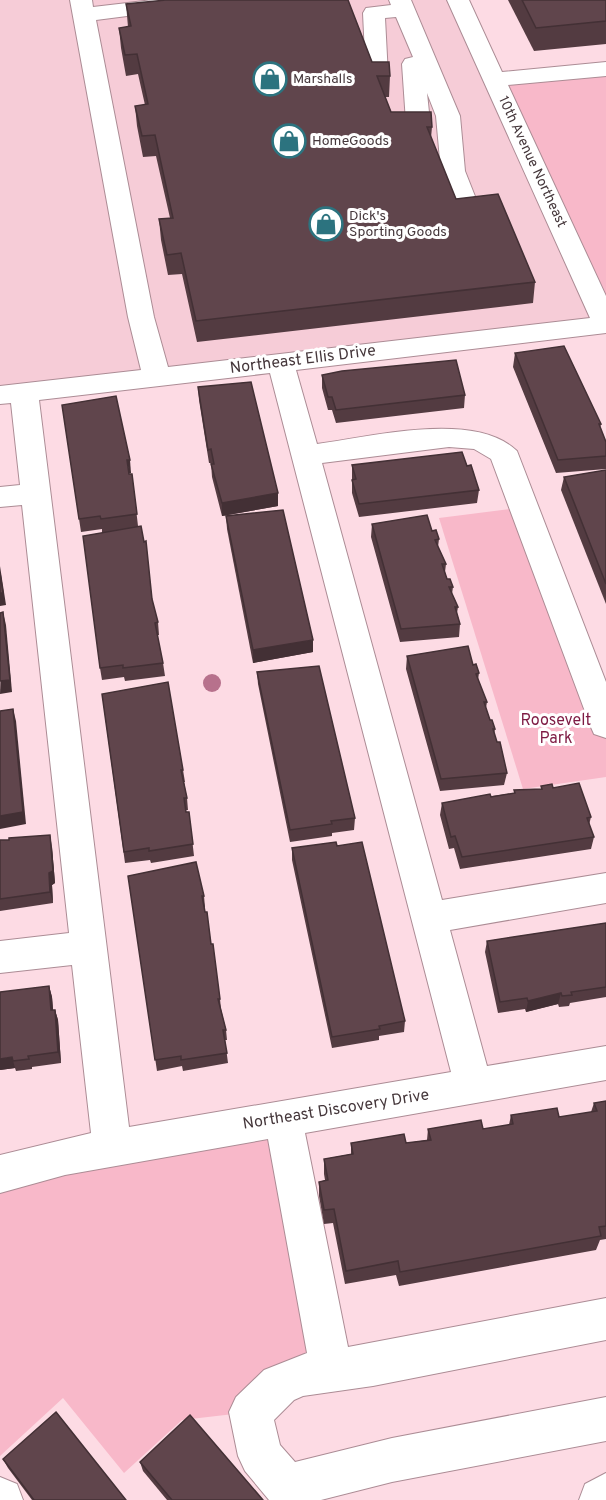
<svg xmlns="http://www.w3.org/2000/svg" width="606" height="1500" font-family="Overpass,sans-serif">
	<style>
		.built { fill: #f6ccd7 }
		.green { fill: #f8b8c9 }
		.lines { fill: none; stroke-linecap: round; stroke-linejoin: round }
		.minor-casing { stroke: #ac8c95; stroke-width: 2 }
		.minor { fill: #fff; fill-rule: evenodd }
		.tree { fill: #b7718c }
		.wall { fill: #533b41 }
		.shaded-wall { fill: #433035 }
		.building { fill: #60454c; stroke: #433035; stroke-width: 1.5 }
		.labels { text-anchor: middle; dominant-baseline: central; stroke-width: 6; stroke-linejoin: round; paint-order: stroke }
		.far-poi-label { font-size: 14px; fill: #45373b; stroke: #fff; text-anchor: start }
		.far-street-label { font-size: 14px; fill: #45373b; stroke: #fff }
		.street-label { font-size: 16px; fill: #45373b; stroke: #fff }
		.park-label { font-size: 16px; fill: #7e1b44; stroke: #fff }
	</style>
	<rect width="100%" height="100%" fill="#fddbe4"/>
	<polygon class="built" points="0,0 458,0 606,324 0,395"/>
	<g class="green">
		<polygon points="606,69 606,324 494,80"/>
		<polygon points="525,507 606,725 606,777 523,789 439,518"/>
		<polygon points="283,1118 331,1370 251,1412 182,1420 124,1473 63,1398 0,1456 0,1174"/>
	</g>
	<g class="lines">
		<defs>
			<g id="minor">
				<path d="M70 0H92L93 7 153 0H216L213 5 205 6 96 20 154 317 168 367 590 318 447 0H469L502 72 606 62V76L508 85 606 296V333L296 370 317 444C371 437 475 410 517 451L606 682V738L594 734 590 725 491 459 474 449 449 447 322 463 442 900 606 873V903L450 930 487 1066 606 1046V1080L305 1133 348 1347 606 1298V1340L373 1386 303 1396 294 1400 274 1420 280 1445 295 1462 392 1438 606 1397V1441L392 1482 321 1500H269L245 1471 238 1456 229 1412 236 1397 264 1370 307 1353 268 1139 65 1175 0 1193V1155L91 1133 72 965 0 973V941L69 933 22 505 0 507V487L20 485 11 403 0 404V386L141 370 128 317ZM270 373 451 1072 129 1127 39 400Z"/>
				<polygon points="389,0 411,0 460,116 465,171 482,214 479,219 470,221 461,219 458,214 441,171 436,116 427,93 430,122 426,127 410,127 406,122 402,64 405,59 413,57 396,17 385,18 388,76 385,81 369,81 366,76 363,13 366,8 391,5"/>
				<polygon points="606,1473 606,1500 579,1500 585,1484"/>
				<polygon points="0,1477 17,1484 23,1500 0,1500"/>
			</g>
		</defs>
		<use href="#minor" class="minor-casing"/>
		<use href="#minor" class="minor"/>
	</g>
	<circle class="tree" cx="212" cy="683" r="9"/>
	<g class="wall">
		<polygon points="508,0 606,0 606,44 534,51"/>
		<polygon points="126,4 372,62 390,76 389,97 385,97 391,112 432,127 431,138 456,199 535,282 533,303 197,342 182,274 168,275 161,240 159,219 170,218 156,156 143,157 137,126 135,106 145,105 138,74 126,76 121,48 119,28 128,27"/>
		<polygon points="515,353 601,424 600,428 606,442 606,469 556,473 513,367"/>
		<polygon points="322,375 465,395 464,408 336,423 332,410 328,410 322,388"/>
		<polygon points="198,387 278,493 278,506 222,516 212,477 211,463 209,463 199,400"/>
		<polygon points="62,405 131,473 129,473 129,474 132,474 138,526 152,600 158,622 159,635 157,635 163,663 165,676 125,681 124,677 102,680 100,668 102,532 102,529 81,532"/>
		<polygon points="352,465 467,466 479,490 477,503 359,517 352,493"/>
		<polygon points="606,470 606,604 561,490 564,477"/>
		<polygon points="226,516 313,652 253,663 227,529"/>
		<polygon points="372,524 432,531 439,539 438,547 446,564 445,572 447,579 453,587 452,594 458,607 457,613 460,624 459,637 400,642 371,537"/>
		<polygon points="407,656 473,665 479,673 478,680 487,702 486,708 490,720 495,729 494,734 507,773 504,785 440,791 406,669"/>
		<polygon points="257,672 355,818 354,830 332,833 332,836 290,842 258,684"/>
		<polygon points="102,694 183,770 185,782 184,782 187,798 188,810 186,810 186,812 189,812 194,856 151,863 150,860 125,863"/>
		<polygon points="541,786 553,788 591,817 589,825 594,837 591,849 460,869 454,848 449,849 440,815 442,803 514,793 514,790 541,789"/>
		<polygon points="0,840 52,847 55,883 52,885 53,903 0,911"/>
		<polygon points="337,846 405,1021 404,1032 379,1036 379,1040 332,1048 292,860 292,848"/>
		<polygon points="128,876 204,896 205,907 204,908 220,999 221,1009 226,1030 227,1040 225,1040 228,1063 183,1071 182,1066 157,1071"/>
		<polygon points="606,923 606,997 570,1003 569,1006 559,1007 558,1004 526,1012 525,1009 498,1013 485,952 487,941"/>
		<polygon points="49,986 52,997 53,1010 55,1010 58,1020 61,1063 32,1067 32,1069 16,1071 15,1068 0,1070"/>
		<polygon points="606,1101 606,1239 600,1240 596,1250 399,1286 396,1275 345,1284 333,1223 324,1224 319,1196 319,1182 325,1180 324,1174 324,1159 351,1154 351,1143 406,1143 427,1140 428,1129 483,1129 509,1125 511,1115 559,1117 591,1112 594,1103"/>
		<polygon points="3,1459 126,1500 32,1500 8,1468"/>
		<polygon points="140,1462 263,1500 167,1500 143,1471"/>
	</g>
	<g class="shaded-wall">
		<polygon points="127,460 130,460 131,473 129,473"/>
		<polygon points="278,493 278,506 222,516 222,503"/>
		<polygon points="0,566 6,605 0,606"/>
		<polygon points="3,612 6,625 12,692 0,694"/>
		<polygon points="313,640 313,652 253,663 253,650"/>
		<polygon points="13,709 16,721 26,824 0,829 0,816"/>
		<polygon points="50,835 52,847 55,883 52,885 53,903 50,892 49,873"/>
		<polygon points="49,986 52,997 54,1021 51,1010"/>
		<polygon points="561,993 558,1004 526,1012 528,1001"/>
		<polygon points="55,1010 58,1020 61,1063 58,1052"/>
		<polygon points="12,1057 15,1068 0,1070 0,1059"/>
	</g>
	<g class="building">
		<polygon points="166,0 348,0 372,62 389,62 390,76 377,76 391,112 431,112 432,127 427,127 456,199 498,194 535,282 196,321 181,253 167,255 159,219 173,218 155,135 142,136 135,106 148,104 137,54 125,55 119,28 131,26 126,4"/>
		<polygon points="522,0 606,0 606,21 536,28"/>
		<polygon points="564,346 601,424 599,424 606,442 606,456 558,460 515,353"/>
		<polygon points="456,360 465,395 336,410 332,397 328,397 322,375 342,371"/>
		<polygon points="251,382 278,493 222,503 211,464 214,464 211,449 208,450 198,387"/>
		<polygon points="116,396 130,460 127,460 129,474 132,474 137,514 101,519 100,516 79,519 62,405"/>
		<polygon points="462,452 467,466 471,465 479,490 359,504 352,480 356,479 352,465"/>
		<polygon points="606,470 606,584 564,477"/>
		<polygon points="283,510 313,640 253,650 226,516"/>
		<polygon points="427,515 432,531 436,530 439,539 435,540 446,564 442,564 447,579 450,579 453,587 449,587 458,607 455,607 460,624 401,629 372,524"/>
		<polygon points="141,526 144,542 146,541 152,599 158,622 155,623 163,663 123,668 123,665 100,668 83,536"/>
		<polygon points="0,573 3,593 0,593"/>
		<polygon points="3,612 10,680 0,681 0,613"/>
		<polygon points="468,646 473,665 476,664 479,673 476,674 487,702 484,702 490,720 492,720 495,729 493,729 497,742 500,742 507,773 441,779 407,656"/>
		<polygon points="319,666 355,818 331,821 332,824 290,830 257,672"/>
		<polygon points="168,682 183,770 181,770 187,798 184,798 186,812 189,812 193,844 149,851 149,848 124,852 102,694"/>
		<polygon points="13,709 23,812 0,816 0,711"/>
		<polygon points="579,783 591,817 587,818 594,837 462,857 455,836 451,837 442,803 490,794 491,797 515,793 514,790 542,789 541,786 552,784 553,788"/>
		<polygon points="50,835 53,871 49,873 50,892 0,899 0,840 9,840 9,838"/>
		<polygon points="336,842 337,846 362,842 405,1021 379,1026 380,1029 332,1037 292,848"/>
		<polygon points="196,862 204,896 202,896 205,912 207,912 211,944 213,944 220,999 218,999 226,1030 223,1030 227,1053 181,1060 181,1056 155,1060 128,876"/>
		<polygon points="606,923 606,987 571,992 572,995 562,996 561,993 528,1001 527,998 500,1002 487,941"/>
		<polygon points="49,986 51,1010 55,1010 58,1052 28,1056 29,1059 13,1061 12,1057 0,1059 0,992"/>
		<polygon points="606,1101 606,1226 599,1227 601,1236 400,1272 398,1261 346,1271 334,1209 324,1210 319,1182 328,1180 324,1159 353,1154 351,1143 404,1134 406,1143 431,1140 428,1129 481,1120 483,1129 513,1124 511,1115 557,1108 559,1117 597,1111 594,1103"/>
		<polygon points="56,1412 126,1500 34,1500 3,1459"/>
		<polygon points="190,1415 263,1500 172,1500 140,1462"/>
	</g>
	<defs>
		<symbol id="shop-ring" viewBox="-11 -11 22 22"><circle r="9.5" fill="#fff" stroke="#2c737f" stroke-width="1.5"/><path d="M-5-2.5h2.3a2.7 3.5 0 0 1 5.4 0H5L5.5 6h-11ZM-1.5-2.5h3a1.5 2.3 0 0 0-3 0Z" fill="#2c737f"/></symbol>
	</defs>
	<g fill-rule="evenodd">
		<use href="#shop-ring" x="251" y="60" width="38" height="38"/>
		<use href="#shop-ring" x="270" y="122" width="38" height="38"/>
		<use href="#shop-ring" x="307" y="205" width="38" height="38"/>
	</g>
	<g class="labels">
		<g class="far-poi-label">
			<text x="293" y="79">Marshalls</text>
			<text x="312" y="141">HomeGoods</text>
			<text x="349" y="216">Dick's<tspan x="349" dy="16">Sporting Goods</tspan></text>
		</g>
		<g class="far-street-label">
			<text transform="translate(532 162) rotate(65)">10th Avenue Northeast</text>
		</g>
		<g class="street-label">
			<text transform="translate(303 360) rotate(-7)">Northeast Ellis Drive</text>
			<text transform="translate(336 1110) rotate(-9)">Northeast Discovery Drive</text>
		</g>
		<g class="park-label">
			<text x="556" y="721">Roosevelt<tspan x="556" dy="18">Park</tspan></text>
		</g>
	</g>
</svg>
